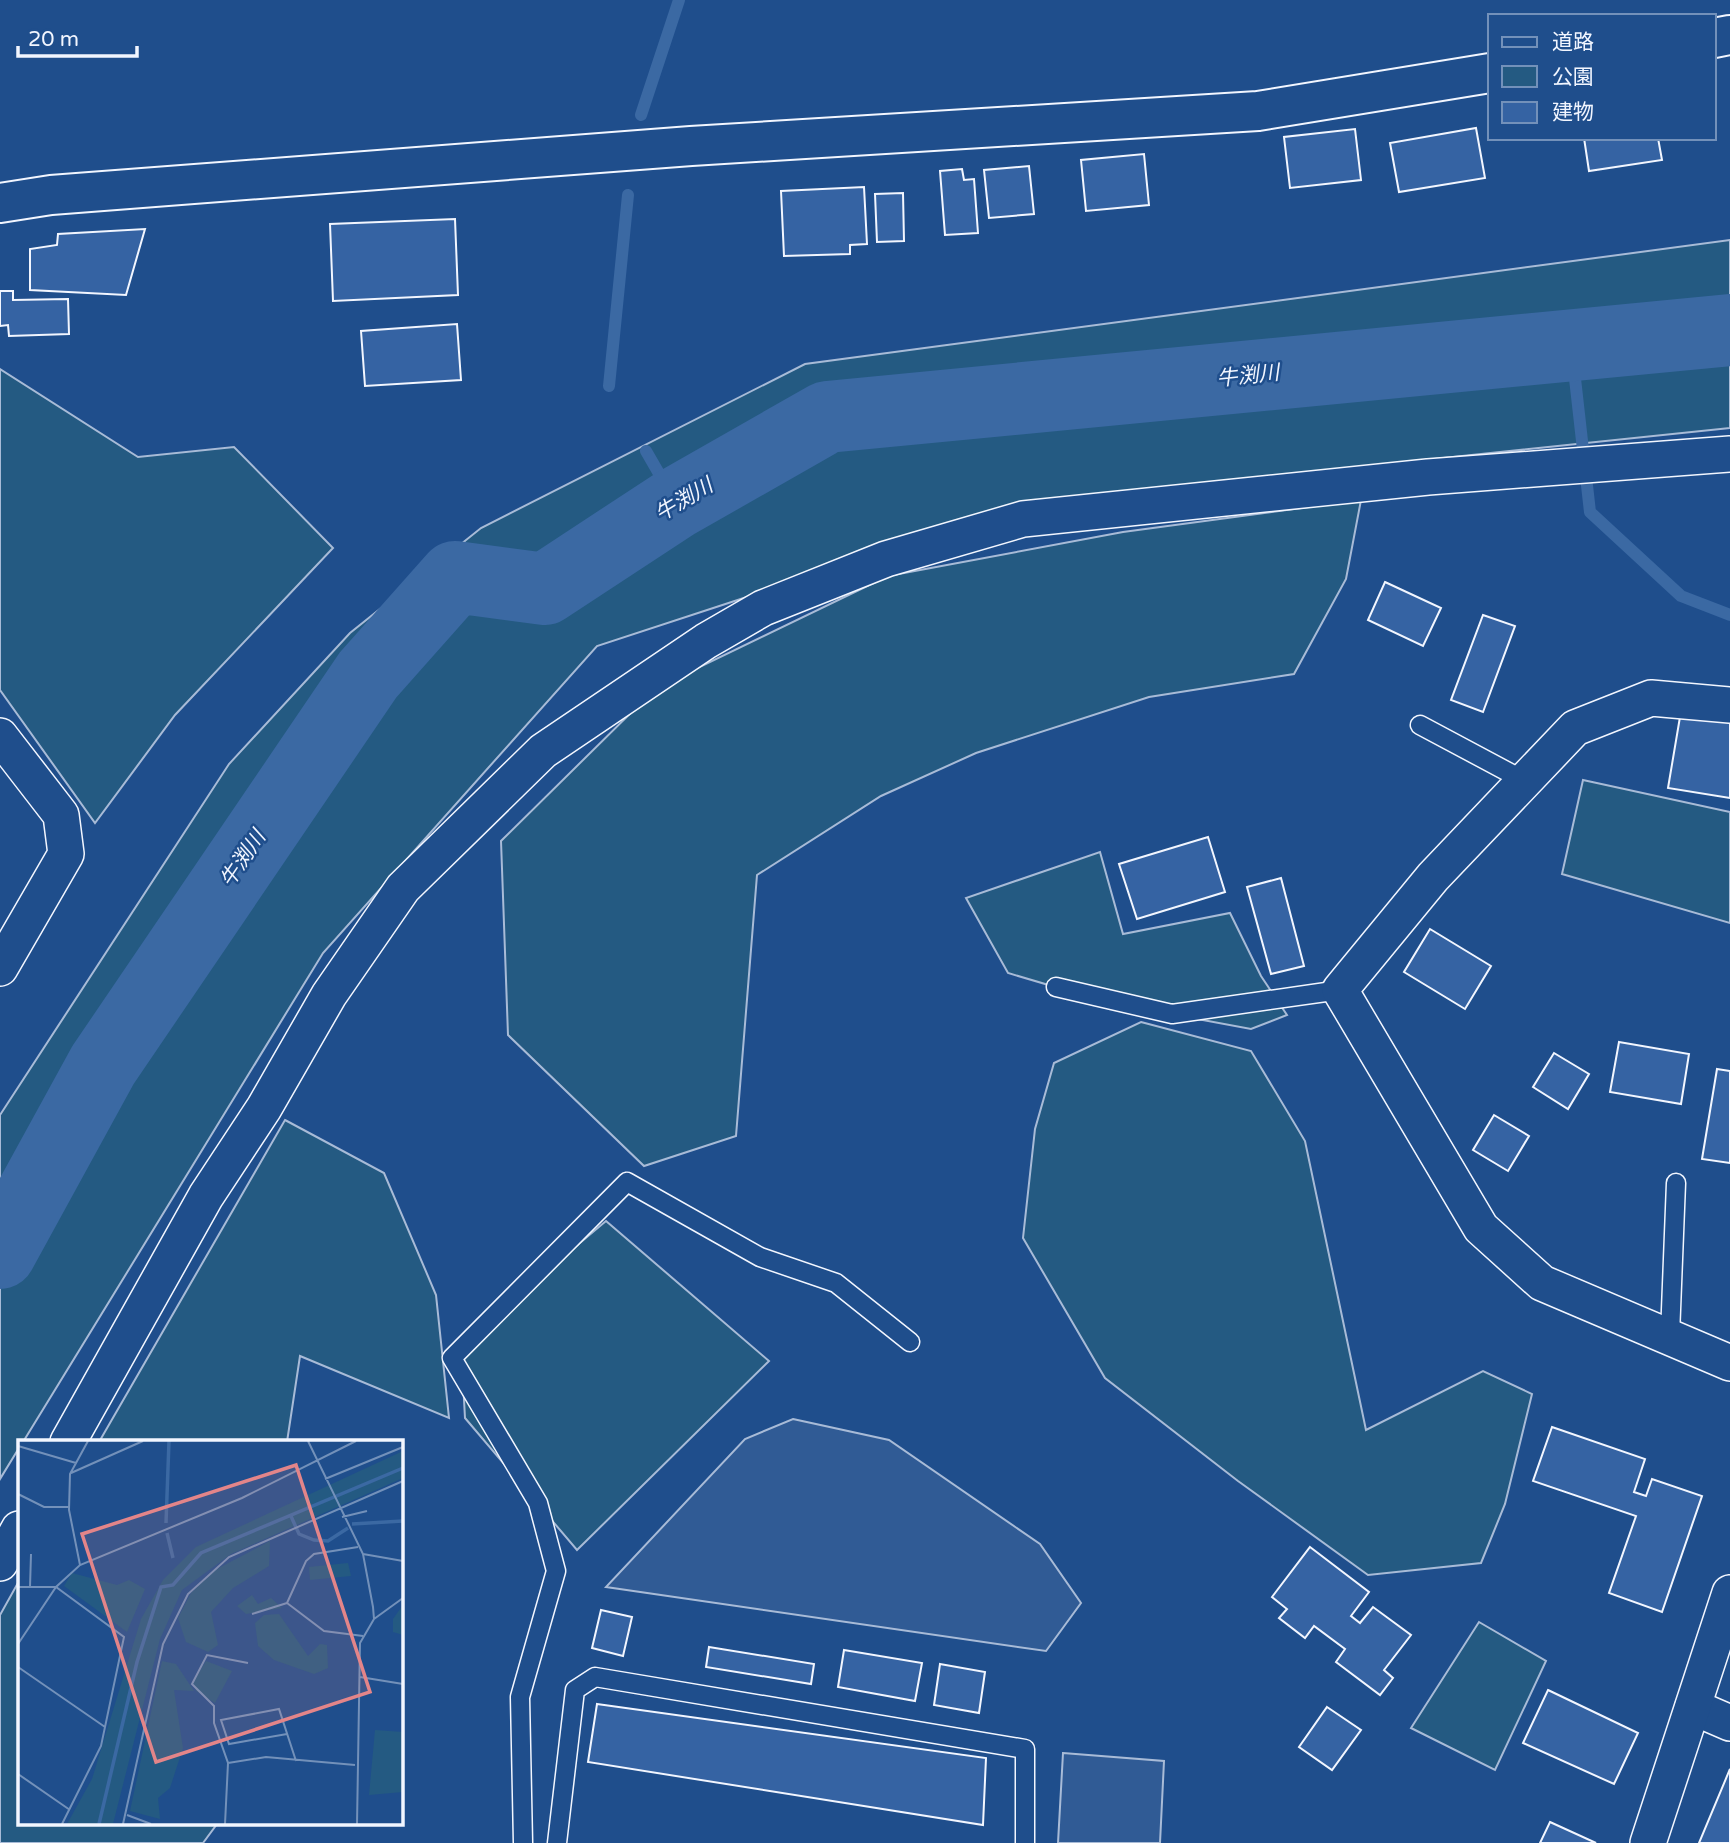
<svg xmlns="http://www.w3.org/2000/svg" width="1730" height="1843" font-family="'Varela Round','Noto Sans JP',sans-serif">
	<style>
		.green { fill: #245a82; stroke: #a8bbd7; stroke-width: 2 }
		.parking { fill: #305b95; stroke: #a8bbd7; stroke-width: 2 }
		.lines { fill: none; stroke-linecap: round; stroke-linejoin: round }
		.stream { stroke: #3b69a3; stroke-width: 12 }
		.river { stroke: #3b69a3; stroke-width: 72 }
		.building { fill: #3563a3; stroke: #f2f6ff; stroke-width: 2 }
		.lane-casing { stroke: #f2f6ff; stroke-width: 21 }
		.street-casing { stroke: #f2f6ff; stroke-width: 38 }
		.secondary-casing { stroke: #f2f6ff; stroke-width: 42 }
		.lane { stroke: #1f4e8c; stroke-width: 18 }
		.street { stroke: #1f4e8c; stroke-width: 35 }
		.secondary { stroke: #1f4e8c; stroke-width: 38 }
		.labels { text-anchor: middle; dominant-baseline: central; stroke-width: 5; stroke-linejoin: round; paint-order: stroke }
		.water-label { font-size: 21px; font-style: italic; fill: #f2f6ff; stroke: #1f4e8c }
		.inset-river { fill: none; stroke: #3b69a3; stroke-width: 3.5 }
		.inset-road { fill: none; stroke: #7391ba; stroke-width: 2 }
		.view { fill: #e38589; fill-opacity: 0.15; stroke: #e38589; stroke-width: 3.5 }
		.inset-edge { fill: none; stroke: #f2f6ff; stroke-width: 3.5 }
	</style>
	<rect width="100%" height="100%" fill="#1f4e8c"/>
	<g class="green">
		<polygon points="1730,240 1730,428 1043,500 597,646 323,953 23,1442 19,1442 19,1448 0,1479 0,1115 229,764 350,633 481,528 805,364"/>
		<polygon points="0,369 138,457 234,447 333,548 175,715 95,823 0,690"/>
		<polygon points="1361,500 1346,579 1294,674 1149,697 976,753 881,796 757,875 736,1136 644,1166 508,1035 501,841 656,688 888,576 1123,532"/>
		<polygon points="1583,780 1730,812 1730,923 1562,874"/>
		<polygon points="1100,852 1123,934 1230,913 1261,976 1287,1015 1251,1029 1106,1002 1008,973 966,898"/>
		<polygon points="1141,1022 1251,1051 1305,1141 1366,1430 1483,1371 1532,1394 1505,1504 1481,1563 1368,1575 1238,1481 1105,1378 1023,1238 1035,1129 1054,1063"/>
		<polygon points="285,1120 384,1173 436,1295 449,1418 300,1356 287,1442 99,1442"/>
		<polygon points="606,1221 769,1361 577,1550 465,1418 461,1343"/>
		<polygon points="19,1581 19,1824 217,1824 203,1843 0,1843 0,1615"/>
		<polygon points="1479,1622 1546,1661 1495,1770 1411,1728"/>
	</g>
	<g class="parking">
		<polygon points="793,1419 889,1440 1040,1544 1081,1603 1046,1651 606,1587 745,1439"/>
		<polygon points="1063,1753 1164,1761 1160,1843 1058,1843"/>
	</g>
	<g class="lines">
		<g class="stream">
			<polyline points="641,115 679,0"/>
			<polyline points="1571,343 1590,512 1681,596 1730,615"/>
			<polyline points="609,386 628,195"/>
			<polyline points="646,451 676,503"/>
		</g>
		<polyline class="river" points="0,1253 103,1065 368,675 455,577 545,589 676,503 827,417 1730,330"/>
	</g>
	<g class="building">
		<polygon points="1476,128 1485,178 1399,192 1390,143"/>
		<polygon points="1355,129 1361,180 1290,188 1284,137"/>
		<polygon points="1584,138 1658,138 1662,160 1589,171"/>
		<polygon points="1144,154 1149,205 1086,211 1081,160"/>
		<polygon points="1029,166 1034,214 989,218 984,170"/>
		<polygon points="962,169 964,180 974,179 978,233 945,235 940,171"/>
		<polygon points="864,187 867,244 850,245 850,254 784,256 781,191"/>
		<polygon points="903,193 904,241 877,242 875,194"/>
		<polygon points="455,219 458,295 333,301 330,224"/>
		<polygon points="145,229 126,295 30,290 30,249 57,245 58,234"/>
		<polygon points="0,291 13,291 13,300 68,299 69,334 9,336 8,325 0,326"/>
		<polygon points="457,324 461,380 365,386 361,331"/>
		<polygon points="1385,582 1441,608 1423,646 1368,620"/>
		<polygon points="1483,615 1515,626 1483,712 1451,700"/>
		<polygon points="1681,711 1730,719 1730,798 1668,788"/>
		<polygon points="1208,837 1225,892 1137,919 1119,864"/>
		<polygon points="1281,878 1304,966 1271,974 1247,887"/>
		<polygon points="1430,929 1491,966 1465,1009 1404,972"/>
		<polygon points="1619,1042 1689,1054 1681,1104 1610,1092"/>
		<polygon points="1554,1053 1589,1074 1568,1109 1533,1087"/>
		<polygon points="1717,1069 1730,1071 1730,1163 1702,1159"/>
		<polygon points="1494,1115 1529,1136 1508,1171 1473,1150"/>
		<polygon points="1552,1427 1645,1459 1634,1492 1646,1496 1652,1479 1702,1496 1662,1612 1609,1593 1636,1516 1533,1481"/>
		<polygon points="1310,1547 1369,1592 1351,1616 1360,1623 1373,1607 1411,1635 1384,1670 1393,1678 1380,1695 1336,1662 1345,1649 1314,1626 1305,1638 1279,1618 1287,1609 1272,1597"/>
		<polygon points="601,1610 632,1617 623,1656 592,1648"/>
		<polygon points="709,1647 814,1664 811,1684 706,1667"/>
		<polygon points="844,1650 922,1663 915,1701 838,1687"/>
		<polygon points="940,1664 985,1672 979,1713 934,1705"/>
		<polygon points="1548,1690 1638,1733 1614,1784 1523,1743"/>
		<polygon points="597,1704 986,1758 983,1825 588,1762"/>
		<polygon points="1327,1707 1361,1730 1332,1770 1299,1747"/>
		<polygon points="1730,1769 1730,1843 1699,1843"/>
		<polygon points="1550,1822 1596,1843 1540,1843"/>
	</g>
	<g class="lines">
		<defs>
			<g id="lane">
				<polyline points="1420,725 1525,781"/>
				<polyline points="1056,987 1172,1014 1340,990"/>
				<polyline points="1670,1335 1676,1183"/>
				<polyline points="523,1843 520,1697 556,1571 538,1503 452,1358 627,1182 760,1257 836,1283 910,1342"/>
				<polyline points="557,1843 575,1690 595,1677 1025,1749 1025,1843"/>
			</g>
			<g id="street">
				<polyline points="1730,705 1651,698 1575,728 1433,877 1340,990 1481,1228 1542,1283 1730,1363"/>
				<polyline points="0,736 61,815 66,854 0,968"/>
				<polyline points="68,1442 206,1196 264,1108 329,995 403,888 543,751 706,641 763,608 886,559 1023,519 1428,477 1730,454"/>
				<polyline points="0,1563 19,1529"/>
				<polyline points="1693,1707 1730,1723"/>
				<polyline points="1648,1843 1730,1593"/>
			</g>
			<g id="secondary">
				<polyline points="1714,38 1730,35"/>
				<polyline points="0,203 51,195 691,146 1258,111 1490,73"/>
			</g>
		</defs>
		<use href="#lane" class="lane-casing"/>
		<use href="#street" class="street-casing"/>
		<use href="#secondary" class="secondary-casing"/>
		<use href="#lane" class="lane"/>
		<use href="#street" class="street"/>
		<use href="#secondary" class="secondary"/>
	</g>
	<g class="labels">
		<g class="water-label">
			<text transform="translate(1248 376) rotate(-6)">牛渕川</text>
			<text transform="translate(684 500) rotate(-31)">牛渕川</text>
			<text transform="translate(243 859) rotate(-56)">牛渕川</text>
		</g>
	</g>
	<g transform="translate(18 1440)">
		<rect width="385" height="385" fill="#1f4e8c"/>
		<path d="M385 11V38L213 114 164 150 142 199 95 384H49L74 339 123 179 145 140 178 107ZM252 101 251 126 215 148 193 172 200 205 190 212 168 202 160 178 173 153 197 130ZM330 123 333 136 292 140 291 127ZM54 133 99 145 111 140 127 149 109 192 46 146ZM234 155 240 164 253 158 264 168 228 174 219 166ZM385 165V195L375 192V179ZM261 174 290 216 302 204 309 205 310 228 296 234 256 220 240 206 237 183 246 175ZM144 221 158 224 176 251 156 250 165 308 152 348 140 358 142 379 112 371ZM188 221 214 231 197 263 178 251 175 242ZM357 290 385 292V352L351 355Z" fill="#245a82"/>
		<path class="inset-river" d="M272 74 281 94 296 100 310 101 330 88M148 83 151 1M334 84 385 81M149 93 155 118M81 384 119 222 143 147 155 145 183 113 385 28"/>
		<path class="inset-road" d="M290 1 345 114 355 167 356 179 342 203 339 384M0 6 58 23M53 33 125 1M307 39 385 7M0 54 26 67H51M324 77 349 71M340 107 296 114 288 121 269 163 306 191 345 196M345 114 385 121M62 125 51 70 52 34 70 1M0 147H38L106 197 83 306 44 384M12 147 13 114M234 174 269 163M356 179 385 158M0 204 38 147 62 125 224 58 338 1M0 227 87 287M342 237 385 244M269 294 211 304 203 280 261 269 278 321M210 323 248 317 337 325M0 334 52 370M109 375 133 384M105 384 145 204 170 154 211 117 385 41M207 384 210 323 196 283V266L174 244 189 215 230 223"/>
		<path class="view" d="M278 25 352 252 138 322 64 94Z"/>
		<rect width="385" height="385" class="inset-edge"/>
	</g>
	<rect x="1488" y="14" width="228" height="126" fill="#1f4e8c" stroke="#7391ba" stroke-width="2"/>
	<rect x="1502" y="37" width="35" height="10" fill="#1f4e8c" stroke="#7391ba" stroke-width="2"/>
	<text x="1552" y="49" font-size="21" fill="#f2f6ff">道路</text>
	<rect x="1502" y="66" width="35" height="21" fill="#245a82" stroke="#7391ba" stroke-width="2"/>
	<text x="1552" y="84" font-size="21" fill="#f2f6ff">公園</text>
	<rect x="1502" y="102" width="35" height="21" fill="#3563a3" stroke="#7391ba" stroke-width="2"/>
	<text x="1552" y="119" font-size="21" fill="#f2f6ff">建物</text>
	<path d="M18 46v10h119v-10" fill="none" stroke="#f2f6ff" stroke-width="3.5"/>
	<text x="28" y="46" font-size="21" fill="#f2f6ff" stroke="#1f4e8c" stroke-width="5" paint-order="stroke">20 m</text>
</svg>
